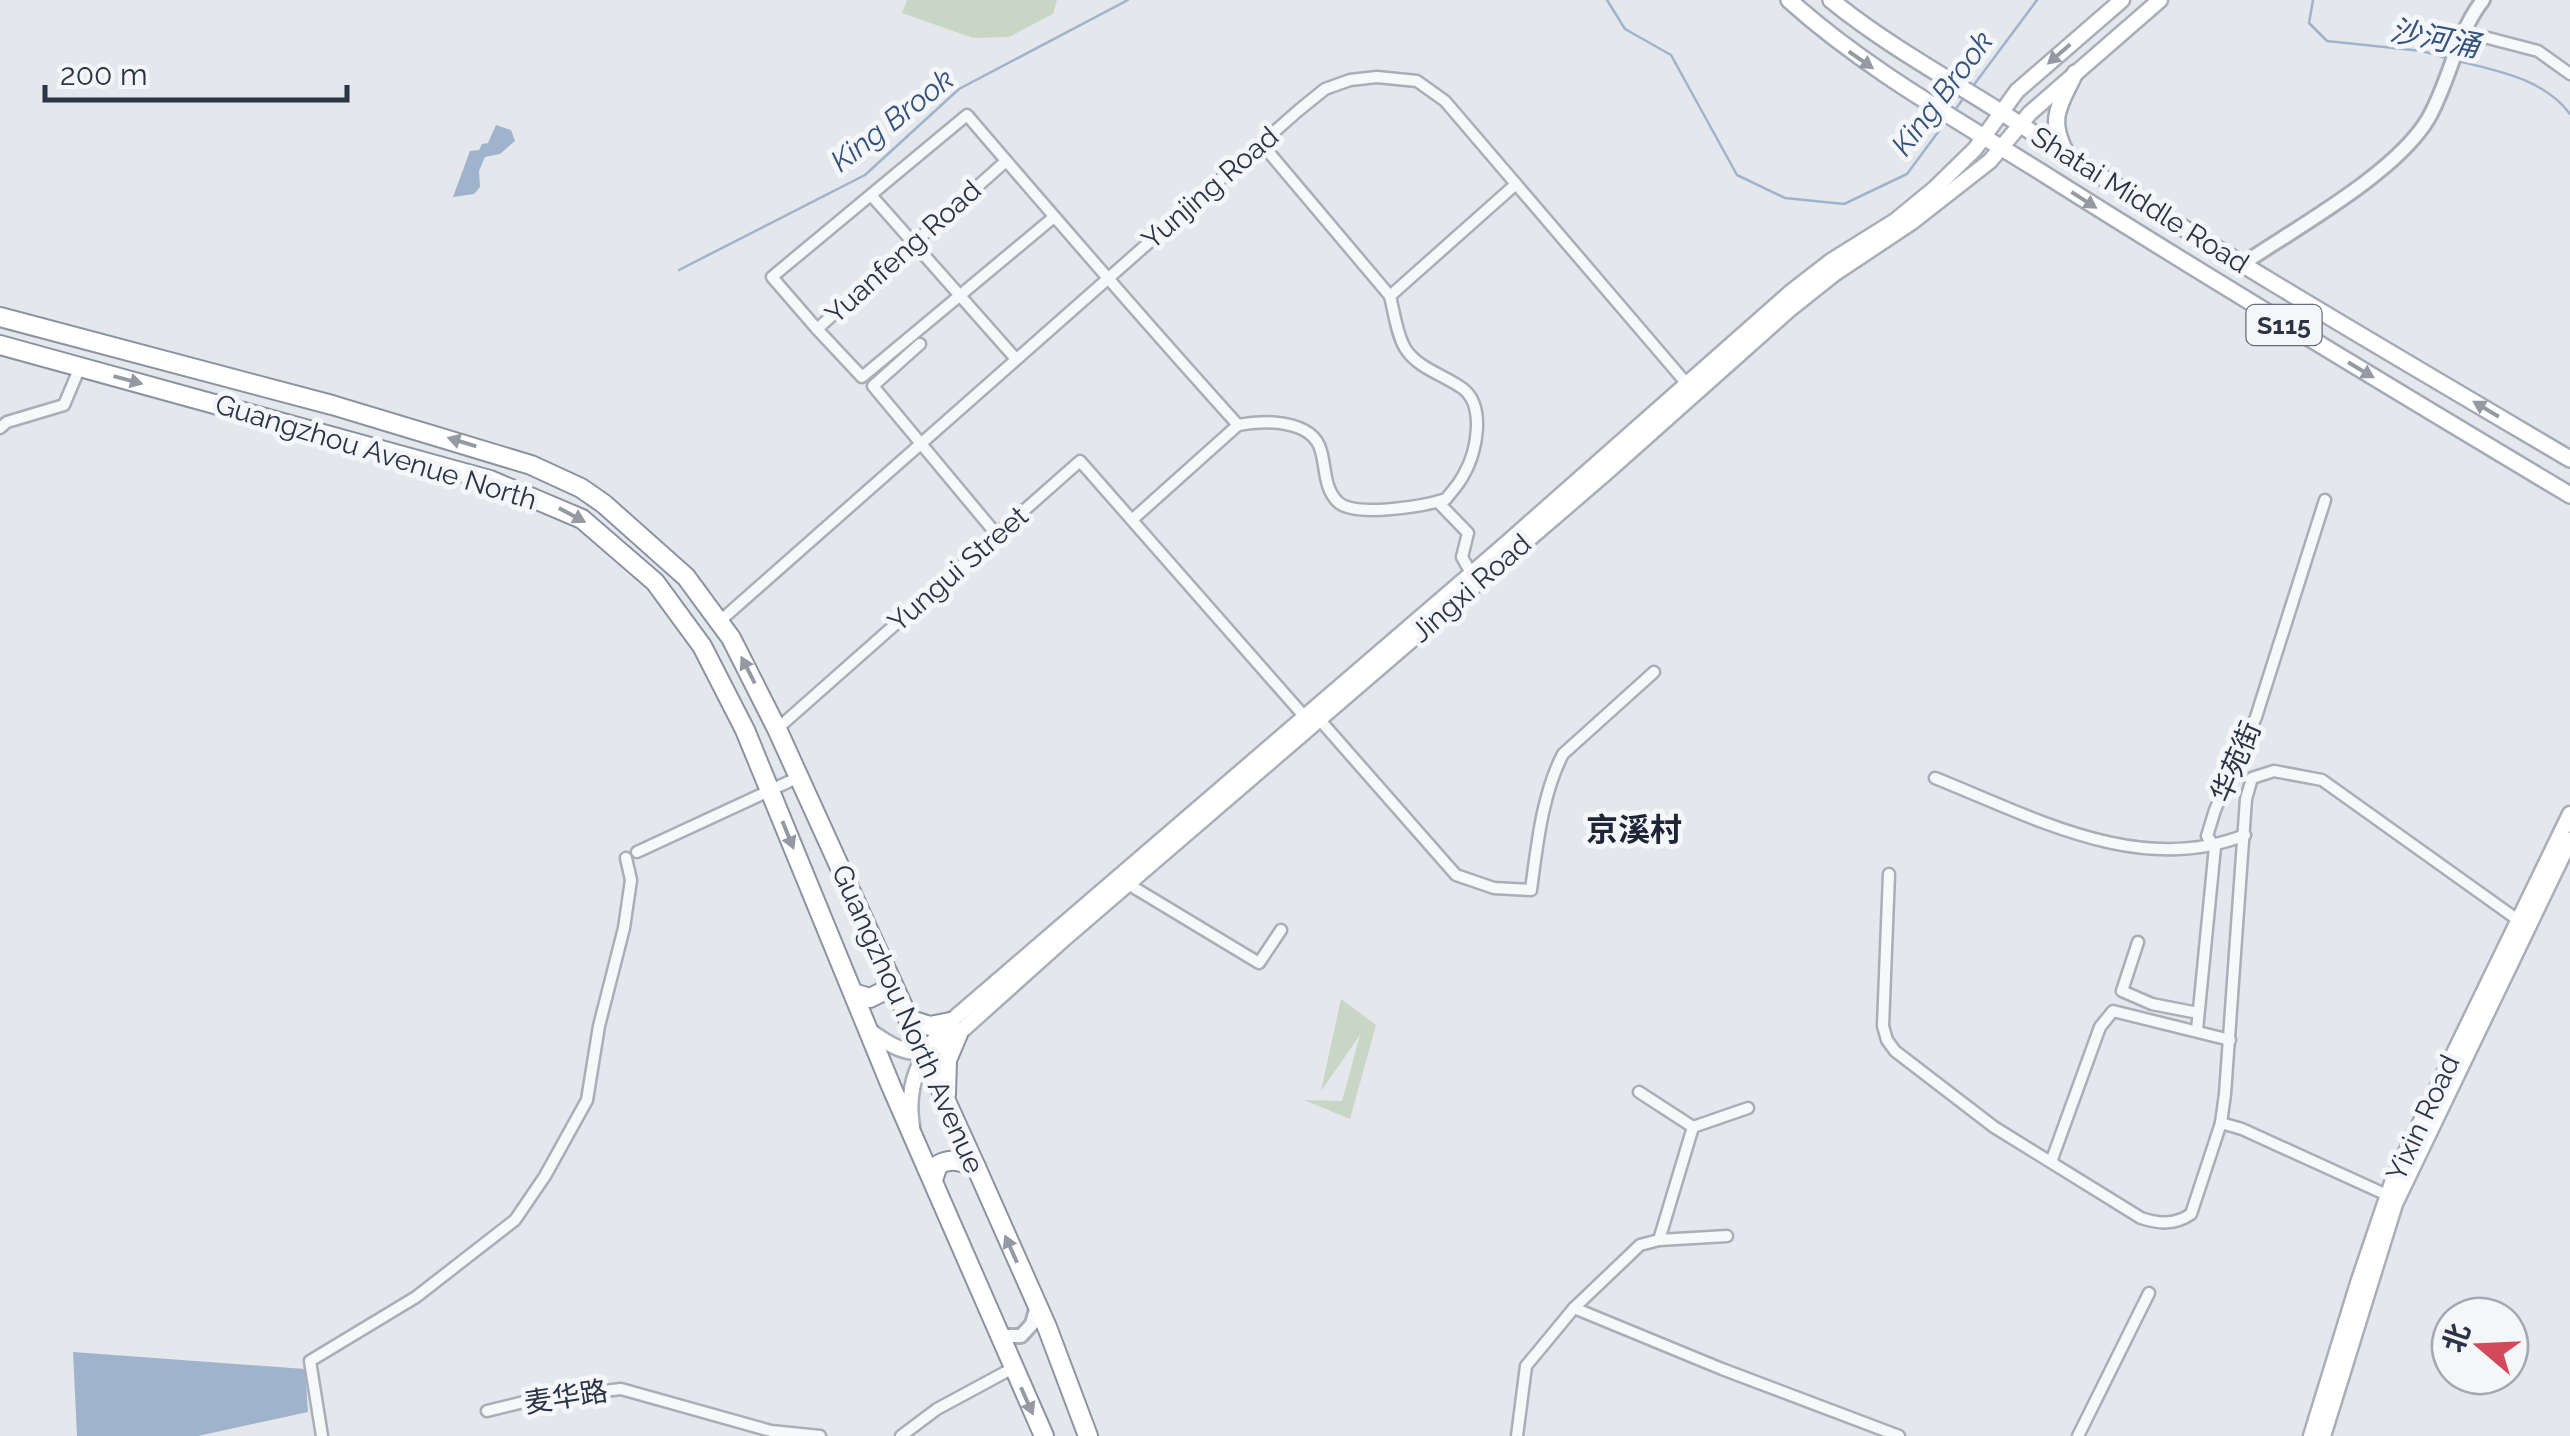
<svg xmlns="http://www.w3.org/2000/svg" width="2570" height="1436" font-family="Raleway,'Noto Sans SC',sans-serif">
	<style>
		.green { fill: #c9d6c5 }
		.water { fill: #9fb4cc }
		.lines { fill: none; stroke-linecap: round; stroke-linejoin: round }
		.stream { stroke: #9fb4cc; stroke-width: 2.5 }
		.minor-casing { stroke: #a9aeb7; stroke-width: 15 }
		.tertiary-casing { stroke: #a9aeb7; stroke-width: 18 }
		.secondary-casing { stroke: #a9aeb7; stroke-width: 19 }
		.primary-casing { stroke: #a3abb8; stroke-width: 20 }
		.trunk-casing { stroke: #8b94a3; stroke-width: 22 }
		.minor { stroke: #f7f8fa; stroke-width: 10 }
		.tertiary { stroke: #f7f8fa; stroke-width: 12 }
		.secondary { stroke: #fff; stroke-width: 14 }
		.primary { stroke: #fff; stroke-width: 15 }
		.trunk { stroke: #fff; stroke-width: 18 }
		.oneway { fill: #959aa2 }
		.labels { text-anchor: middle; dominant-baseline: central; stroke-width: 10; stroke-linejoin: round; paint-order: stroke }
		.shield { fill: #f4f6f9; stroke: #676e7b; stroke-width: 2.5 }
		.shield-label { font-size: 25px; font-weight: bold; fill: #2b3445 }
		.street-label { font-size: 28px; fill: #2b3445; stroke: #f4f6f9 }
		.water-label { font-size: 30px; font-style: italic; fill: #34527a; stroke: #f4f6f9 }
		.quarter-label { font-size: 32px; font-weight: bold; fill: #1d2536; stroke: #f4f6f9 }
	</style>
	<rect width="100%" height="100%" fill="#e4e7ec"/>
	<g class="green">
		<polygon points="907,0 1057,0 1053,14 1009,37 973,38 902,13"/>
		<polygon points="1341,999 1376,1025 1350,1119 1304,1100 1342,1101 1360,1035 1321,1091"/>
	</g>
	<g class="water">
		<polygon points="496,125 511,130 515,141 500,154 485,157 479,171 480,187 474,194 453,197 470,151 479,150 482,144 488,143"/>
		<polygon points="73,1352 305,1369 308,1412 198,1436 77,1436"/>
	</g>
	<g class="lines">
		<g class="stream">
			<polyline points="1607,0 1625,29 1671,55 1737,175 1785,198 1844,204 1907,174 1947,120"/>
			<polyline points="2313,0 2309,23 2327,41 2422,51 2446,58"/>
			<path d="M2458 61C2498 71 2544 79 2570 114"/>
			<polyline points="1973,86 2037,0"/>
			<polyline points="1955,110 1965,96"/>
			<polyline points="679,270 865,175 959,89 1128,0"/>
		</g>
		<defs>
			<g id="minor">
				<polyline points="2465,32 2538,51 2570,74"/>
				<polyline points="1261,143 1390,296 1516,184"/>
				<path d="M1006 161 817 329 772 277 967 115C1056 219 1146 323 1238 425"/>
				<polyline points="871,195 1016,359"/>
				<polyline points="817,329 862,377 1054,217"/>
				<polyline points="920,344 873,386 997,535"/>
				<path d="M1238 425C1263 420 1313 419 1321 451 1326 468 1324 489 1338 502 1355 518 1425 506 1446 499 1452 491 1460 483 1464 474 1477 452 1486 405 1462 388 1444 375 1417 368 1405 348 1397 335 1394 312 1390 296"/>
				<polyline points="0,428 7,422 64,405 80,367"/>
				<polyline points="1438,502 1468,533 1462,557 1471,573"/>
				<polyline points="1133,519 1238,425"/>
				<polyline points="720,621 1299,110 1325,89 1350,80 1377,77 1417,81 1445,101 1687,384"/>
				<path d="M1319 719 1456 875 1494 888 1531 890C1537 846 1542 794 1563 754L1654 672"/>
				<polyline points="777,729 1080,461 1304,716"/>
				<path d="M1935 778C2033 817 2139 877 2245 835"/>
				<polyline points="637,852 799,777"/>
				<path d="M1889 874 1883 1026 1887 1040 1895 1051 1994 1127 2141 1218C2159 1224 2175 1225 2191 1214L2221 1123 2225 1094 2246 799 2252 778 2274 771 2322 780 2518 920"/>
				<polyline points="1128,884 1259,963 1281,930"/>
				<polyline points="2138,942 2122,991 2152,1004 2198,1013"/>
				<polyline points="2197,1030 2215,847 2207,836 2215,810 2256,717 2325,500"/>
				<polyline points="1639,1092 1693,1127"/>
				<polyline points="2221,1123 2242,1129 2387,1195"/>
				<polyline points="1693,1127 1748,1108"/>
				<polyline points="2051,1162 2100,1027 2113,1011 2230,1040"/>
				<polyline points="1659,1240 1693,1127"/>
				<polyline points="1574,1308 1722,1369 1899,1436"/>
				<polyline points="487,1411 536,1399 621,1389 771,1431 820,1436"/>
				<polyline points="322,1436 310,1361 416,1297 515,1220 545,1176 587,1100 599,1026 624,928 631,880 626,858"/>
				<polyline points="901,1436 937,1409 1013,1368"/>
				<polyline points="1517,1436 1526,1366 1574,1308 1640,1245 1659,1240 1727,1236"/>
				<polyline points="2078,1436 2149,1293"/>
			</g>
			<g id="tertiary">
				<path d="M2241 265C2296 228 2396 173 2428 119 2450 81 2456 34 2483 0"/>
				<polyline points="996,1330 1006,1336 1021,1336 1032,1324 1037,1306"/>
			</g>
			<g id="secondary">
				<path d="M869 1030C903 1056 923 1061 958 1034L1065 938 1607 472 1790 309 1834 274 1912 222 1990 161 2030 113 2160 0"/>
				<path d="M912 1126C905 1086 921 1050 950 1022L1500 549 1791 292 1831 261 1895 221 1934 189 1975 149 2017 91 2122 0"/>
				<polyline points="2311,1436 2358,1283 2394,1177 2570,814"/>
				<polyline points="2323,1436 2395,1204 2570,840"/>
			</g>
			<g id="primary">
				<path d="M1789 0C1869 72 1962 122 2052 179 2223 287 2396 391 2570 495"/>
				<path d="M1831 0C1890 48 1957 83 2021 125 2200 242 2385 350 2570 459"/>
				<path d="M2066 153C2047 118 2060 105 2075 73"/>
			</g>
			<g id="trunk">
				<polyline points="0,317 332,405 531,465 581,488 604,504 686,577 731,638 777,729 976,1167 1047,1327 1088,1436"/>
				<polyline points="0,345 490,480 582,519 655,582 702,646 745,730 891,1086 1044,1436"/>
				<polyline points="853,993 870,998 882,992 890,982"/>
				<polyline points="908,1019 930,1026 950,1022"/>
				<polyline points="946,1094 947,1060 958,1034"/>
				<path d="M933 1180 938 1165C951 1157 963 1162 976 1167"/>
			</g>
		</defs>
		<use href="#minor" class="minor-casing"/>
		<use href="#tertiary" class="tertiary-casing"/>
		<use href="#secondary" class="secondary-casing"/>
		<use href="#primary" class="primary-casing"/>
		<use href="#trunk" class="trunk-casing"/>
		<use href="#minor" class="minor"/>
		<use href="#tertiary" class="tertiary"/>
		<use href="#secondary" class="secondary"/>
		<use href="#primary" class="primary"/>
		<use href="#trunk" class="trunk"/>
	</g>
	<defs><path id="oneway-solid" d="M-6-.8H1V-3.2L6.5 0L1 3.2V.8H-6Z" transform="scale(2.5)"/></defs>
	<g class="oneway">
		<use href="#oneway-solid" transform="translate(2059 54) rotate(139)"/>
		<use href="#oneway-solid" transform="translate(1861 60) rotate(35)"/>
		<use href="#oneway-solid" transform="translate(2084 200) rotate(33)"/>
		<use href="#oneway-solid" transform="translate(2361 370) rotate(31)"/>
		<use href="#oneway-solid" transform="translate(128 380) rotate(15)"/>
		<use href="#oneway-solid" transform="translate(2486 409) rotate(-149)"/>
		<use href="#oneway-solid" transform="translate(462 442) rotate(-163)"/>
		<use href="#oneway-solid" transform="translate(572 515) rotate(28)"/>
		<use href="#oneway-solid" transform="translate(748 670) rotate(-117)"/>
		<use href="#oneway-solid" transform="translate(788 835) rotate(68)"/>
		<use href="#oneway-solid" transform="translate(1011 1249) rotate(-114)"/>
		<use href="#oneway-solid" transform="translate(1027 1401) rotate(66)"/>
	</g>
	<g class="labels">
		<rect class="shield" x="2246.5" y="305" width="75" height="40" rx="8"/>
		<g class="shield-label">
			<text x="2284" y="325">S115</text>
		</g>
		<g class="street-label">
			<text transform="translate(1210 188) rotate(-41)">Yunjing Road</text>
			<text transform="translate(2140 200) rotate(32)">Shatai Middle Road</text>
			<text transform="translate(903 252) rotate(-42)">Yuanfeng Road</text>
			<text transform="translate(376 452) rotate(17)">Guangzhou Avenue North</text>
			<text transform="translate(958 569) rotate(-41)">Yungui Street</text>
			<text transform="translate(1471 588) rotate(-41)">Jingxi Road</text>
			<text transform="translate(2236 762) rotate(-67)">华苑街</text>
			<text transform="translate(908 1019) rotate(66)">Guangzhou North Avenue</text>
			<text transform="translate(2423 1118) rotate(-65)">Yixin Road</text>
			<text transform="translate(566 1397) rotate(-9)">麦华路</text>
		</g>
		<g class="water-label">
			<text transform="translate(2435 38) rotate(11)">沙河涌</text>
			<text transform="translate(1942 93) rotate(-53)">King Brook</text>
			<text transform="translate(892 120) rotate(-38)">King Brook</text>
		</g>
		<g class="quarter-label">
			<text x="1634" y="829">京溪村</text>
		</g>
	</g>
	<g transform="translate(2480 1346) rotate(289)"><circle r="48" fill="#f4f6f9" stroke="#a4a8b1" stroke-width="2.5"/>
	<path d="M0-8L18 38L0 25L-18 38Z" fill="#d1495b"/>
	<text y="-15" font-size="28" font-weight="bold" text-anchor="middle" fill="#2b3445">北</text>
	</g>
	<path d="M45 85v15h302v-15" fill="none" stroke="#2b3445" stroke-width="5"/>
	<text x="60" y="85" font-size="30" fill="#2b3445" stroke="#f4f6f9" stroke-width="8" paint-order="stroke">200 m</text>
</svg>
